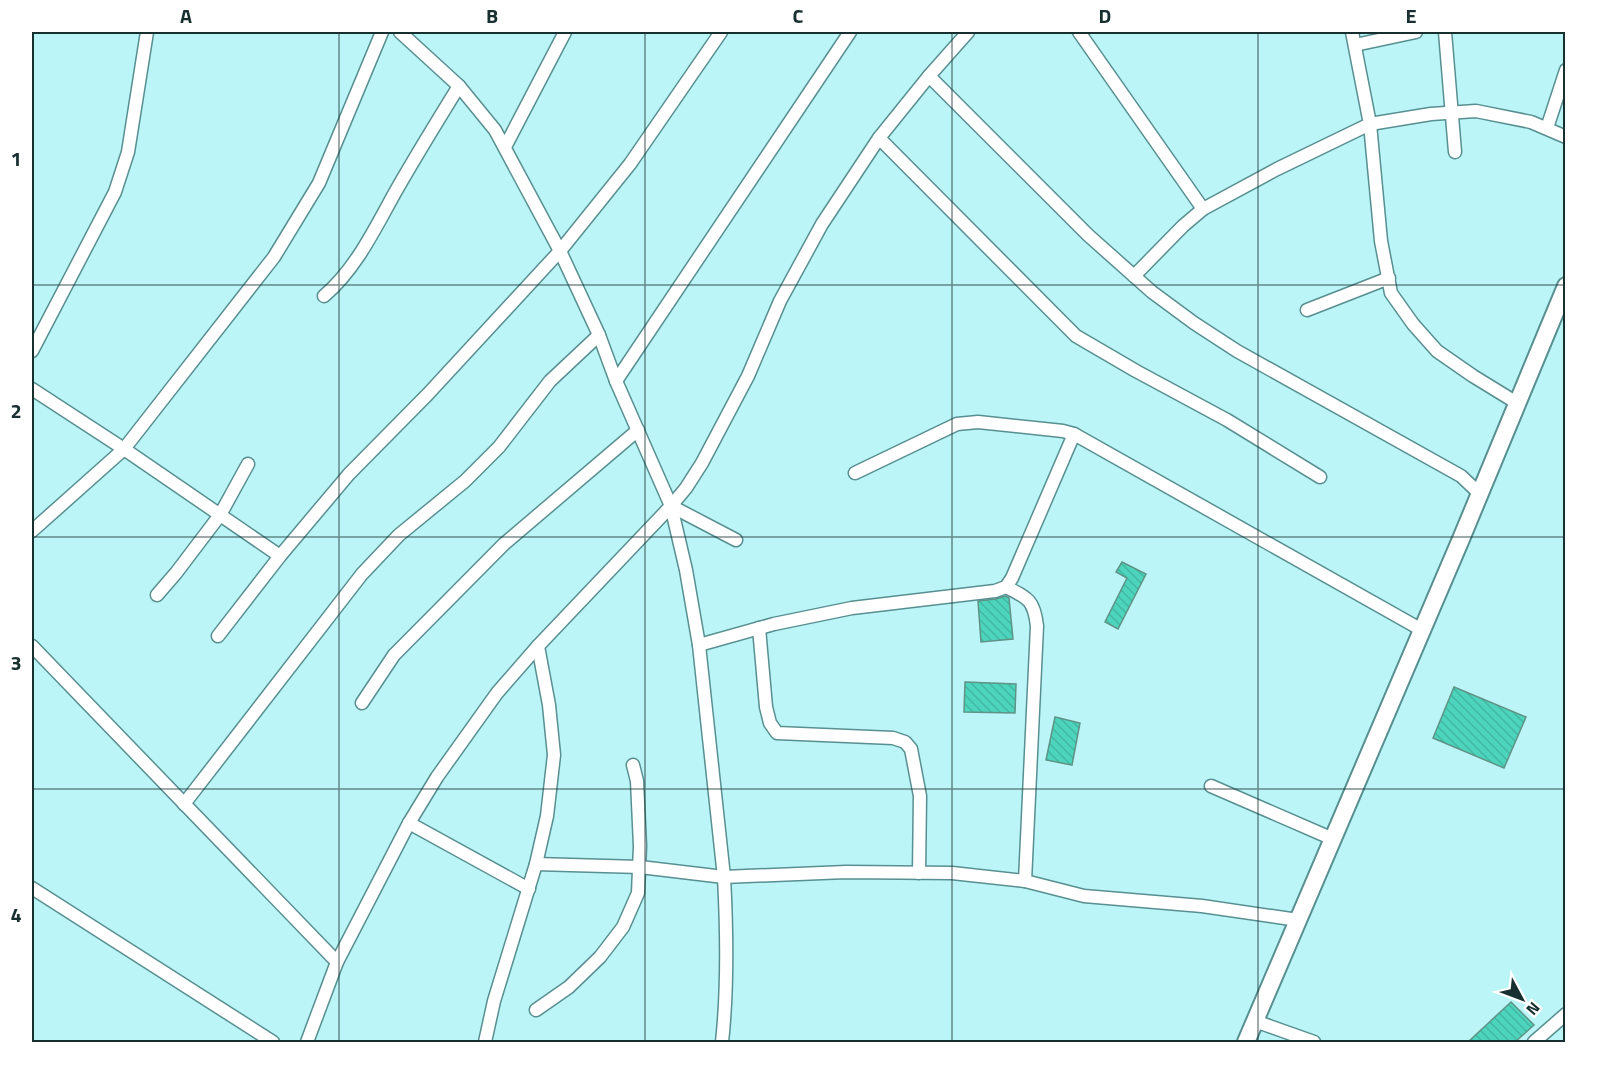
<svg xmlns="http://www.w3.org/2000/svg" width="1597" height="1074" font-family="'Titillium Web',sans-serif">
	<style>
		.building { fill: url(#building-back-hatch); stroke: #5f9387; stroke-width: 1.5 }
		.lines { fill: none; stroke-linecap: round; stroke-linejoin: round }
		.street-casing { stroke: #588f91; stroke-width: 15 }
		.secondary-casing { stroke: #588f91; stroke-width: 20 }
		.street { stroke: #fff; stroke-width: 12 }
		.secondary { stroke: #fff; stroke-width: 16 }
		.grid { fill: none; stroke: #182f30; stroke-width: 1.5; stroke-opacity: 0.55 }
		.neatline { fill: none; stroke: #182f30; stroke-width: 2 }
		.grid-label { font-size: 20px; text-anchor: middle; font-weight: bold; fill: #182f30 }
	</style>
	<defs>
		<pattern id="building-back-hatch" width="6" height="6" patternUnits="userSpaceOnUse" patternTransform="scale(1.5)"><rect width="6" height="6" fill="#4cd5bc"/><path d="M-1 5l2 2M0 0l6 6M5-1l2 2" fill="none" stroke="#42b7a2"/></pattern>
	</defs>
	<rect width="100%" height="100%" fill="#bbf5f7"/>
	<g class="building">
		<polygon points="1122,562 1146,574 1118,629 1105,622 1127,578 1116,572"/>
		<polygon points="1005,596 1009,598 1013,639 981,642 978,601 996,599"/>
		<polygon points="965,682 1016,684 1015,713 964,712"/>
		<polygon points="1454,687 1526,717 1504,768 1433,738"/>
		<polygon points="1055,717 1080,723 1072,765 1046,760"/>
		<polygon points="1511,1002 1534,1025 1515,1042 1468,1042"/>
	</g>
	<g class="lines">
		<defs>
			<g id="street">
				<polyline points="400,32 459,86 495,130 560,251 599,335 616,381 671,506 736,540"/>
				<polyline points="968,32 929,76 1088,235 1152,292 1194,323 1237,351 1461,476 1480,494"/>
				<polyline points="1079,32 1203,209"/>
				<polyline points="1352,32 1370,124 1381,241 1391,293 1413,324 1437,351 1473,376 1517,403"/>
				<polyline points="1445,32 1455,152"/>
				<polyline points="1355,45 1416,32"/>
				<polyline points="1547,128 1566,70"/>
				<polyline points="879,138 1076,336 1136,371 1227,420 1320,477"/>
				<polyline points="505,147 565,32"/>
				<polyline points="1134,276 1183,226 1203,209 1277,169 1370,124 1431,114 1476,111 1531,122 1566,137"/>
				<path d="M324 296C357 268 376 226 397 189 417 154 438 120 459 86"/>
				<polyline points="1307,310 1389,278"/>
				<polyline points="32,351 115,192 128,152 147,32"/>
				<polyline points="616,381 850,32"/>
				<polyline points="32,389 124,449 280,556"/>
				<polyline points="855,473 957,424 978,422 1063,431 1074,434 1422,630"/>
				<polyline points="671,506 686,488 702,463 748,376 780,301 822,224 879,138 929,76"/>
				<polyline points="32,531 124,449 274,257 319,183 382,32"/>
				<path d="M1006 587C1028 598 1034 600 1037 626L1025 881"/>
				<polyline points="157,595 176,573 220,515 248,464"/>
				<polyline points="759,628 766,707 770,723 777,733 893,738 905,742 911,749 920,796 919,873"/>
				<polyline points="218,636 280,556 349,474 428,394 560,251 630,164 721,32"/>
				<polyline points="699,645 774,624 852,608 995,591 1006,587 1012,578 1074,434"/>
				<polyline points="32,646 337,962"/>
				<polyline points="362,703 394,655 504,544 638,430"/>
				<polyline points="1211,786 1333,839"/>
				<polyline points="184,804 362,574 399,535 465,481 499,447 550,381 599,335"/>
				<polyline points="409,823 529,889"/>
				<path d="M536 864 640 867 724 877C727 933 728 987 722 1042"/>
				<polyline points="32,888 273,1042"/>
				<polyline points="536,1010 569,987 600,957 623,927 638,893 640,846 637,781 633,765"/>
				<polyline points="1255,1021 1314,1042"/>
				<polyline points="307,1042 337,962 409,823 437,777 497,693 538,646"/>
				<polyline points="485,1042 494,1001 536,864 547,816 554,755 549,705 538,646 671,506 686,570 699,645 724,877 846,872 952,873 1025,881 1084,896 1202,906 1298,920"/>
				<polyline points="1534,1042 1566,1014"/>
			</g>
			<polyline id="secondary" points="1246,1042 1461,539 1566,286"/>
		</defs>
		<use href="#street" class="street-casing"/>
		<use href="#secondary" class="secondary-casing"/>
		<use href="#street" class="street"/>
		<use href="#secondary" class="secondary"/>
	</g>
	<path class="grid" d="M339 32V1042M645 32V1042M952 32V1042M1258 32V1042M32 285H1566M32 537H1566M32 789H1566"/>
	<rect width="1597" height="1074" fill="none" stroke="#ffffff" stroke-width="66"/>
	<g transform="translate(1522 999) rotate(131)" stroke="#ffffff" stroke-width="4.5" paint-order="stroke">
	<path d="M0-4.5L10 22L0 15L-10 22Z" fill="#182f30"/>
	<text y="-9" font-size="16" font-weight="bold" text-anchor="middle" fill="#182f30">N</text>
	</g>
	<rect x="33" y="33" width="1531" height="1008" class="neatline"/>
	<g class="grid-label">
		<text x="186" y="23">A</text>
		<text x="492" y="23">B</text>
		<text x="798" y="23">C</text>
		<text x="1105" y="23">D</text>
		<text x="1411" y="23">E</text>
		<text x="16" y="166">1</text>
		<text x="16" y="418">2</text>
		<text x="16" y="670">3</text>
		<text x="16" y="922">4</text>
	</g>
</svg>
